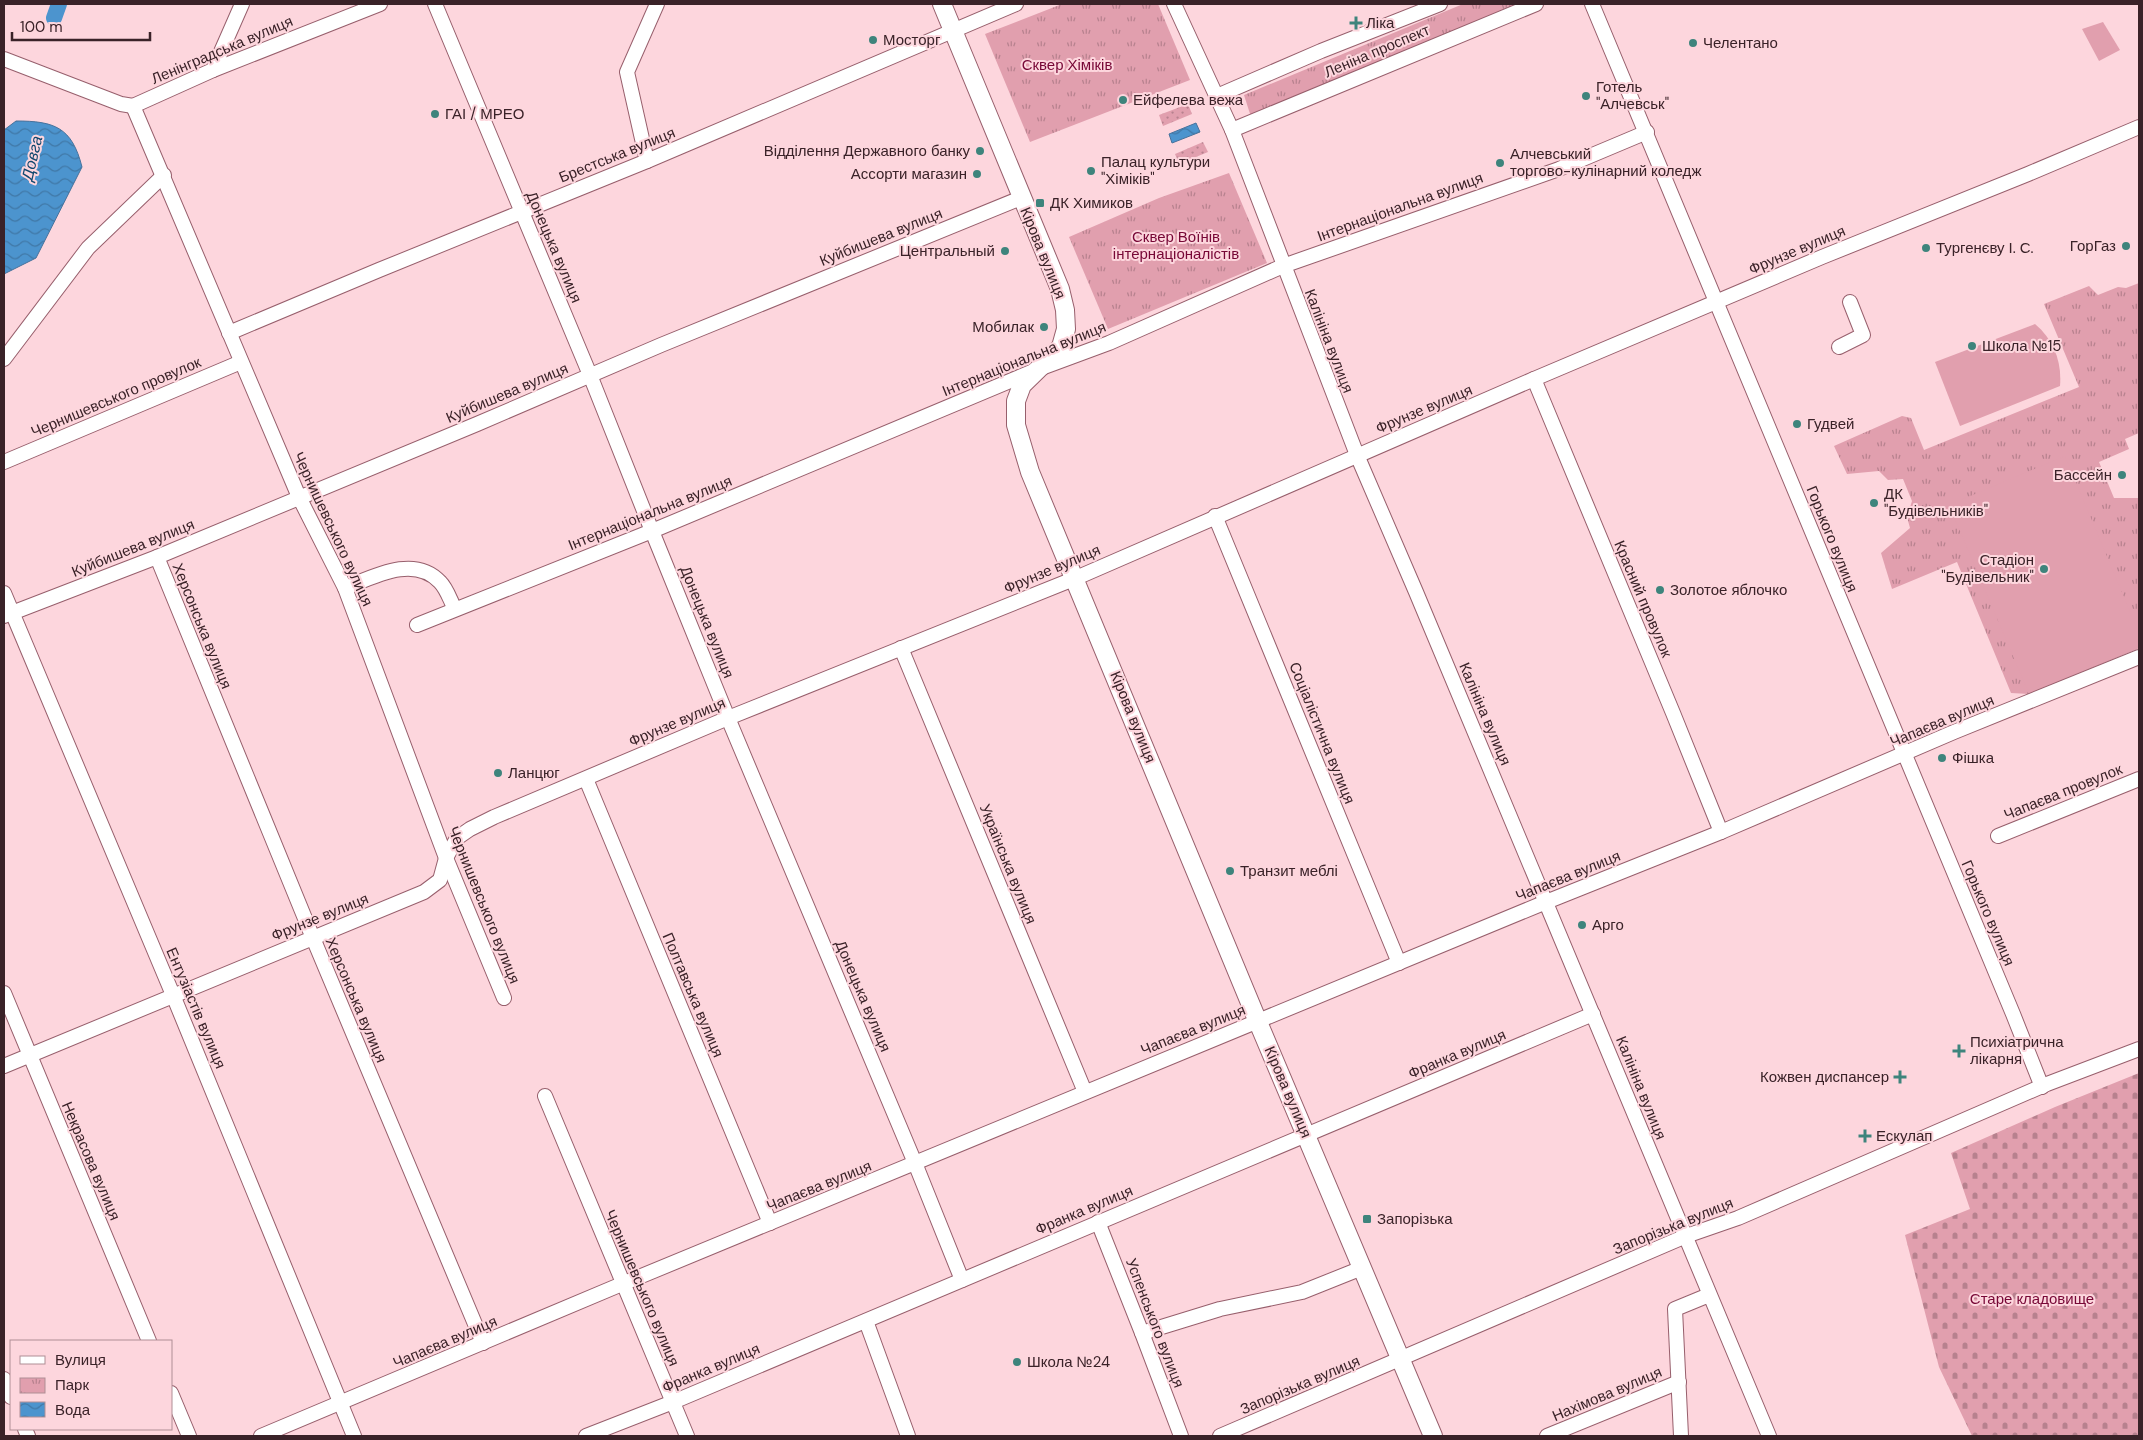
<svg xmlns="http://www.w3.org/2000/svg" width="2143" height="1440" font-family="'DM Sans',sans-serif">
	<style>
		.grass { fill: url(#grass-dots) }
		.cemetery { fill: url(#cemetery-stones) }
		.park { fill: url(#park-tufts) }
		.pitch { fill: #e19fae }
		.water { fill: url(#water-waves); stroke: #47729c }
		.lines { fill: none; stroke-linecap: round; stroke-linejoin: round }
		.river { stroke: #4c94ce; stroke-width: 16 }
		.minor-casing { stroke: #975f6c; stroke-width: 16 }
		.major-casing { stroke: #975f6c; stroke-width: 20 }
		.minor { stroke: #fff; stroke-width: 14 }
		.major { stroke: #fff; stroke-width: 18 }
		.poi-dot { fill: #3e847c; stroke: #fdd6dd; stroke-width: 2 }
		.labels { text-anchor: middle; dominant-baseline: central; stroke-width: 4; stroke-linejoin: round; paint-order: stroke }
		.poi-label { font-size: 15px; fill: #3a2228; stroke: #fdd6dd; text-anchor: start }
		.street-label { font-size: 15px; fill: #3a2228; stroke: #fdd6dd }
		.park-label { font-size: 15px; fill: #770736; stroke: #fdd6dd }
		.water-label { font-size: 16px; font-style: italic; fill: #10476e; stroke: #fdd6dd }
	</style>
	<defs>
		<pattern id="grass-dots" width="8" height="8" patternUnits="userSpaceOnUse" patternTransform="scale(1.25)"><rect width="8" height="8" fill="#e19fae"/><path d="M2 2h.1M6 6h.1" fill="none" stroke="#b7818e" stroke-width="1.8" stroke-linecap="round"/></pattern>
		<pattern id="cemetery-stones" width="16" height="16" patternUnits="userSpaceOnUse" patternTransform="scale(1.25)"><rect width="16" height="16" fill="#e19fae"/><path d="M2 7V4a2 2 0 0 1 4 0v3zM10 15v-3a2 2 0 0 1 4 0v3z" fill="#b7818e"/></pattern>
		<pattern id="park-tufts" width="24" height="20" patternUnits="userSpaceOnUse" patternTransform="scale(1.25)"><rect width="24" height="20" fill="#e19fae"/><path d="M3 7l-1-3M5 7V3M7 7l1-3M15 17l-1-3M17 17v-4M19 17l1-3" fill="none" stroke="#b7818e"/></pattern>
		<pattern id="water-waves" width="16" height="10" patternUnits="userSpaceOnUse" patternTransform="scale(1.25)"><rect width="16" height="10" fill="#4c94ce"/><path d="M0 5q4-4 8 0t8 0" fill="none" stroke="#4078a7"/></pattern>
	</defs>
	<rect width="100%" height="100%" fill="#fdd6dd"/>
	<g class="grass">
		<polygon points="1188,104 1192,114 1163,126 1159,115"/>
		<polygon points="1203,142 1208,152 1179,164 1175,154"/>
	</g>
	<polygon class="cemetery" points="2139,1073 2139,1436 1972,1436 1939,1367 1905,1235 1970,1209 1951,1153 2055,1107"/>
	<g class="park">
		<polygon points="1062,4 1158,4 1190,80 1030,142 985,34"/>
		<polygon points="1463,4 1525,4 1251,117 1244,95"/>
		<polygon points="1229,173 1267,263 1108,329 1069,237 1159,198"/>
		<polygon points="2139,283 2139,433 2125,439 2129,449 2099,462 2114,498 2139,498 2139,648 2029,694 2011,693 1957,562 1892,589 1881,553 1910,528 1907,517 1912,501 1903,479 1888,480 1879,471 1847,474 1834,446 1902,416 1911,418 1924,450 2079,387 2044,304 2089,286 2098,295 2118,287 2126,288"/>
	</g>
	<g class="pitch">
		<polygon points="2103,22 2120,50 2099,61 2082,29"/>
		<path d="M2035 324C2054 340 2062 362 2060 386L1960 426 1935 362Z"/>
		<polygon points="2065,456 2139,633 2139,648 2029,694 1949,505"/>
	</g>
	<g class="water">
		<path d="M16 121C54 121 72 127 82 167L36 258 4 274V130Z"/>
		<polygon points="1196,123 1200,132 1172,143 1169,134"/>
	</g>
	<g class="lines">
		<polyline class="river" points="54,18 59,4"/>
		<defs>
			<g id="minor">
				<polyline points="435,4 590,375 652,531 728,718 915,1163 962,1280"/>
				<polyline points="1174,4 1232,130 1357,455 1416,592 1769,1436"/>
				<polyline points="1592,4 2013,1014 2042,1087"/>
				<polyline points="4,59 121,104 133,106"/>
				<polyline points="213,70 242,4"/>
				<polyline points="1217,96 1321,51 1440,4"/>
				<polyline points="133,106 299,497 345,588 446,858 504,998"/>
				<polyline points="133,106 213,70 380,4"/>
				<polyline points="1232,130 1536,4"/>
				<polyline points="647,161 627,72 657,4"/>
				<polyline points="229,333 379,270 647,161 1016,4"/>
				<polyline points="1839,347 1863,335 1850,302"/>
				<polyline points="4,359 88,248 164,175"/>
				<polyline points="1534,379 1673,713 1721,832"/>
				<polyline points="4,462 241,362"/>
				<polyline points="1215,516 1399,963"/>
				<polyline points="157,557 313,938 483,1343"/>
				<path d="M345 588C373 577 414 554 440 582 447 589 450 600 455 609"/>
				<polyline points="4,593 173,995 354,1436"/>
				<polyline points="4,616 157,557 477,424 661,345 1021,198"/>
				<polyline points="417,625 652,531 1036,370 1109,343 1283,266 1559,169 1647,132"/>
				<polyline points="901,648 1085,1092"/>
				<polyline points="586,779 770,1223"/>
				<polyline points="1998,836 2139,779"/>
				<polyline points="4,993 149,1341"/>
				<polyline points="4,1066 424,892 440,880 446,858 457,838 470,829 494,817 728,718 1076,578 1534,379 1822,257 2028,174 2139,127"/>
				<polyline points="545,1096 687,1436"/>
				<polyline points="1098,1222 1142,1333 1181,1436"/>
				<polyline points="866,1321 908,1436"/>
				<polyline points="1142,1333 1220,1309 1302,1292 1362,1268"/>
				<polyline points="4,1379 11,1397"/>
				<polyline points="171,1393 189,1436"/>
				<polyline points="25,1429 28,1436"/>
				<polyline points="261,1436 622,1284 1546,902 1721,832 1954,732 2139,657"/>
				<polyline points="586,1436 673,1402 1593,1014"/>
				<polyline points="1220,1436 1686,1236 1738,1218 2047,1084 2139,1049"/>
				<polyline points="1547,1436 1679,1382"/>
				<polyline points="1681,1436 1675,1309 1709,1295"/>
			</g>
			<polyline id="major" points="942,4 1060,289 1065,310 1066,329 1061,347 1022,385 1016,401 1016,425 1030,472 1258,1022 1433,1436"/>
		</defs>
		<use href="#minor" class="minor-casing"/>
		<use href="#major" class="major-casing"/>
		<use href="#minor" class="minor"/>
		<use href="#major" class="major"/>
	</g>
	<g class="poi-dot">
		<path d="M1353.5 15.5h5v5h5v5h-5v5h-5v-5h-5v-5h5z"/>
		<circle cx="873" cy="40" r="5"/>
		<circle cx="1693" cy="43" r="5"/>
		<circle cx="1586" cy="96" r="5"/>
		<circle cx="1123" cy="100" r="5"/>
		<circle cx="435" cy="114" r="5"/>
		<circle cx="980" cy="151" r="5"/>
		<circle cx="1500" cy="163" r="5"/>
		<circle cx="1091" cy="171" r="5"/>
		<circle cx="977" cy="174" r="5"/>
		<rect x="1035" y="198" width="10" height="10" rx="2.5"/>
		<circle cx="2126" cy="246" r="5"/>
		<circle cx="1926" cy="248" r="5"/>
		<circle cx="1005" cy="251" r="5"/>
		<circle cx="1044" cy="327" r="5"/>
		<circle cx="1972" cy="346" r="5"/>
		<circle cx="1797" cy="424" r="5"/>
		<circle cx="2122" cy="475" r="5"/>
		<circle cx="1874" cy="503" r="5"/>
		<circle cx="2044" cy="569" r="5"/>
		<circle cx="1660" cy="590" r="5"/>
		<circle cx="1942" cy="758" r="5"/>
		<circle cx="498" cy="773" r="5"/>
		<circle cx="1230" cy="871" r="5"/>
		<circle cx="1582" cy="925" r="5"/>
		<path d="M1956.5 1043.5h5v5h5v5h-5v5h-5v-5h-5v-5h5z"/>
		<path d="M1897.5 1069.5h5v5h5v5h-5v5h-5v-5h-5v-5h5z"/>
		<path d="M1862.5 1128.5h5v5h5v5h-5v5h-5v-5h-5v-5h5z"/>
		<rect x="1362" y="1214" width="10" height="10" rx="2.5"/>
		<circle cx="1017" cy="1362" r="5"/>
	</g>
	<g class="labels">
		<g class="poi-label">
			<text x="1366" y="23">Ліка</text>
			<text x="883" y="40">Мосторг</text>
			<text x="1703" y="43">Челентано</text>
			<text x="1596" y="87">Готель<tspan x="1596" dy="17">"Алчевськ"</tspan></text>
			<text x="1133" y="100">Ейфелева вежа</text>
			<text x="445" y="114">ГАІ / МРЕО</text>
			<text x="970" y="151" text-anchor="end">Відділення Державного банку</text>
			<text x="1510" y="154">Алчевський<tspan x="1510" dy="17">торгово-кулінарний коледж</tspan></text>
			<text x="1101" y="162">Палац культури<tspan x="1101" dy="17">"Хіміків"</tspan></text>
			<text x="967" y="174" text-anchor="end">Ассорти магазин</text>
			<text x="1050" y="203">ДК Химиков</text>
			<text x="2116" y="246" text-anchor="end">ГорГаз</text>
			<text x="1936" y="248">Тургенєву І. С.</text>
			<text x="995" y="251" text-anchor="end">Центральный</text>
			<text x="1034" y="327" text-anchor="end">Мобилак</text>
			<text x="1982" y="346">Школа №15</text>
			<text x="1807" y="424">Гудвей</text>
			<text x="2112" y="475" text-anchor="end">Бассейн</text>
			<text x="1884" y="494">ДК<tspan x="1884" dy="17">"Будівельників"</tspan></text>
			<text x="2034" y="560" text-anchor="end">Стадіон<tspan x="2034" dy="17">"Будівельник"</tspan></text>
			<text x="1670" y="590">Золотое яблочко</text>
			<text x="1952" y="758">Фішка</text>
			<text x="508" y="773">Ланцюг</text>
			<text x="1240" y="871">Транзит меблі</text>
			<text x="1592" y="925">Арго</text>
			<text x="1970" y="1042">Психіатрична<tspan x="1970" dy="17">лікарня</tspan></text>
			<text x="1889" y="1077" text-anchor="end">Кожвен диспансер</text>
			<text x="1876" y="1136">Ескулап</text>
			<text x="1377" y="1219">Запорізька</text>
			<text x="1027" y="1362">Школа №24</text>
		</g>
		<g class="street-label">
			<text transform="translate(222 50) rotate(-23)">Ленінградська вулиця</text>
			<text transform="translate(1377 51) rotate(-23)">Леніна проспект</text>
			<text transform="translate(617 155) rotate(-22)">Брестська вулиця</text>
			<text transform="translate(1400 207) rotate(-20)">Інтернаціональна вулиця</text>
			<text transform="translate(881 237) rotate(-22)">Куйбишева вулиця</text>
			<text transform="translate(554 247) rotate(67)">Донецька вулиця</text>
			<text transform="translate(1797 250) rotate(-23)">Фрунзе вулиця</text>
			<text transform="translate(1043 253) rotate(68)">Кірова вулиця</text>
			<text transform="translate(1329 341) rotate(69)">Калініна вулиця</text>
			<text transform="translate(1024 359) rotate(-22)">Інтернаціональна вулиця</text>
			<text transform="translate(507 393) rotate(-23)">Куйбишева вулиця</text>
			<text transform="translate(116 397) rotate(-23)">Чернишевського провулок</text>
			<text transform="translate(1424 409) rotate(-23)">Фрунзе вулиця</text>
			<text transform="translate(650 513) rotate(-22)">Інтернаціональна вулиця</text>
			<text transform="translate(333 529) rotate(65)">Чернишевського вулиця</text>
			<text transform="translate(1832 539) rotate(68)">Горького вулиця</text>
			<text transform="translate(133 548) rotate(-22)">Куйбишева вулиця</text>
			<text transform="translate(1052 569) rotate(-23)">Фрунзе вулиця</text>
			<text transform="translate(1643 599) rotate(67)">Красний провулок</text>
			<text transform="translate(707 622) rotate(68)">Донецька вулиця</text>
			<text transform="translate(202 626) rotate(68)">Херсонська вулиця</text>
			<text transform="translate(1485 714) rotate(67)">Калініна вулиця</text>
			<text transform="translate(1133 717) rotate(68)">Кірова вулиця</text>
			<text transform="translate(1942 721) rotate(-23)">Чапаєва вулиця</text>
			<text transform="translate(677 722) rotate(-23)">Фрунзе вулиця</text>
			<text transform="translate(1322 733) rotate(68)">Соціалістична вулиця</text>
			<text transform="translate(2063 792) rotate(-22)">Чапаєва провулок</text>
			<text transform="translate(1008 864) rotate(68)">Українська вулиця</text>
			<text transform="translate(1568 876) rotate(-22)">Чапаєва вулиця</text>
			<text transform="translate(484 905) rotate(68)">Чернишевського вулиця</text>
			<text transform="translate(1988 913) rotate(67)">Горького вулиця</text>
			<text transform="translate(320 917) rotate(-22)">Фрунзе вулиця</text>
			<text transform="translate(693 995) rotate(67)">Полтавська вулиця</text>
			<text transform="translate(863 996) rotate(67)">Донецька вулиця</text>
			<text transform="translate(356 1000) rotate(67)">Херсонська вулиця</text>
			<text transform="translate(196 1008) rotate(67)">Ентузіастів вулиця</text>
			<text transform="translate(1193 1030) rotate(-22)">Чапаєва вулиця</text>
			<text transform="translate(1457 1054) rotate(-23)">Франка вулиця</text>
			<text transform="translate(1641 1088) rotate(68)">Калініна вулиця</text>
			<text transform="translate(1288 1092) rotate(67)">Кірова вулиця</text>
			<text transform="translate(91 1161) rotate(67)">Некрасова вулиця</text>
			<text transform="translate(819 1186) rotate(-22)">Чапаєва вулиця</text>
			<text transform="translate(1084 1210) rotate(-23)">Франка вулиця</text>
			<text transform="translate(1673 1226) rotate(-22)">Запорізька вулиця</text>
			<text transform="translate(642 1288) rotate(67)">Чернишевського вулиця</text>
			<text transform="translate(1155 1323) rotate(69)">Успенського вулиця</text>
			<text transform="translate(445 1342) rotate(-23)">Чапаєва вулиця</text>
			<text transform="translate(711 1368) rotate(-23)">Франка вулиця</text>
			<text transform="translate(1300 1385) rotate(-23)">Запорізька вулиця</text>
			<text transform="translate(1607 1394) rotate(-23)">Нахімова вулиця</text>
		</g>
		<g class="park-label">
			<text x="1067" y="65">Сквер Хіміків</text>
			<text x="1176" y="237">Сквер Воїнів<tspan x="1176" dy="17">інтернаціоналістів</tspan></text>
			<text x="2032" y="1299">Старе кладовище</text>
		</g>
		<g class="water-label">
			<text transform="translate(32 158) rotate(-77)">Довга</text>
		</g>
	</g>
	<rect width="2143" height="1440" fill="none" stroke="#3a2228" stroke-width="10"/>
	<rect x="10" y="1340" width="162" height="90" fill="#fdd6dd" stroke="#af8e95"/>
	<rect x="20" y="1356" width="25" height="8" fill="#ffffff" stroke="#af8e95"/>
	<text x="55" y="1365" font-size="15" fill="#3a2228">Вулиця</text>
	<rect x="20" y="1378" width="25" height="15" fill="url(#park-tufts)" stroke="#af8e95"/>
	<text x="55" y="1390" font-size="15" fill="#3a2228">Парк</text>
	<rect x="20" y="1402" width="25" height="15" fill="url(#water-waves)" stroke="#af8e95"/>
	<text x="55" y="1415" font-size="15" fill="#3a2228">Вода</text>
	<path d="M12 32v8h138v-8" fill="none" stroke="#3a2228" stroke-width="2.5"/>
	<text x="20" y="32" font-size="15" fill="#3a2228" stroke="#fdd6dd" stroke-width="4" paint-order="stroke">100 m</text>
</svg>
